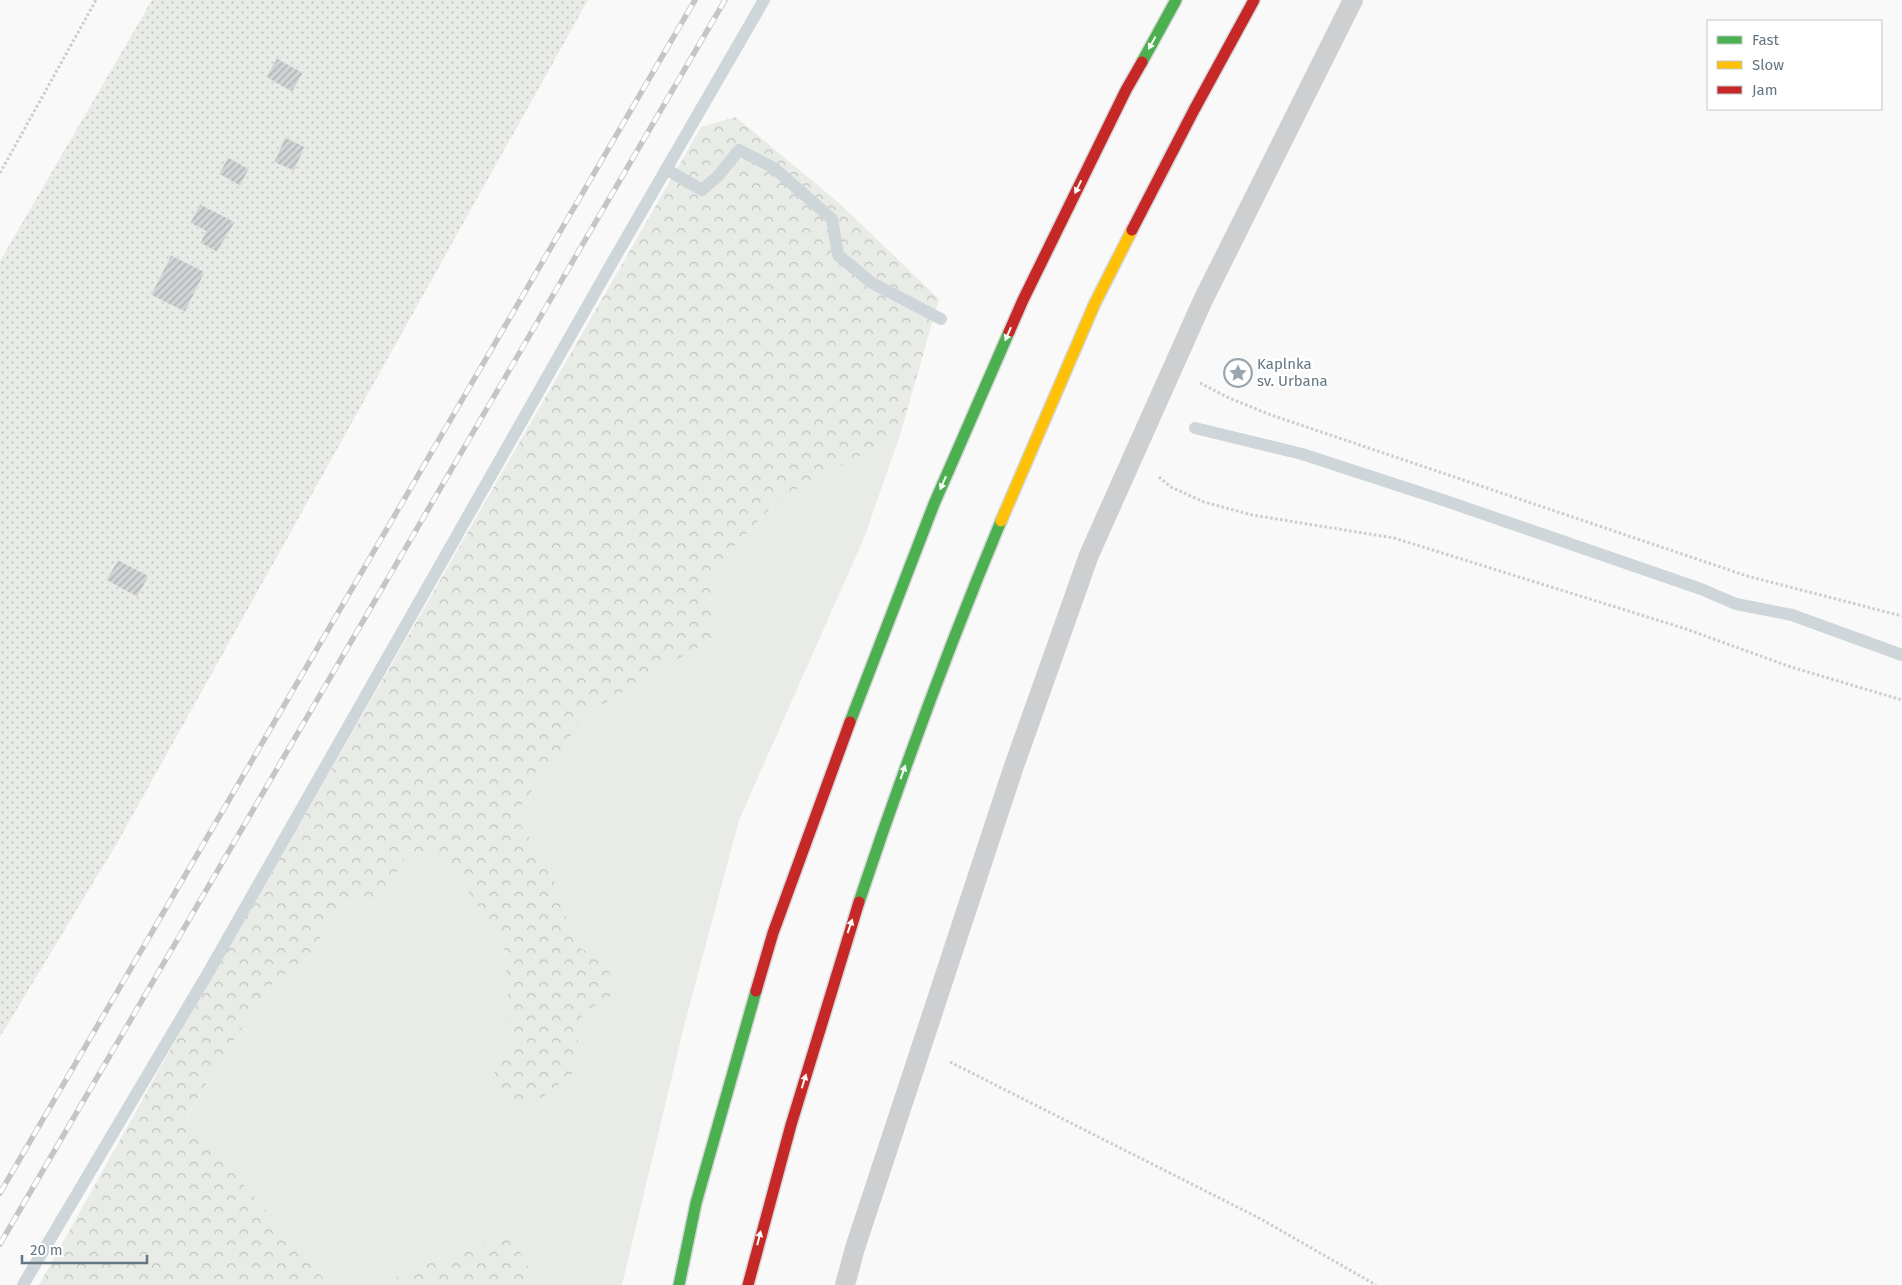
<svg xmlns="http://www.w3.org/2000/svg" width="1902" height="1285" font-family="'Fira Sans',sans-serif">
	<style>
		.grass { fill: #e8ebe6 }
		.forest { fill: url(#forest-crowns) }
		.garden { fill: url(#garden-dots) }
		.lines { fill: none; stroke-linecap: round; stroke-linejoin: round }
		.stream { stroke: #ced6d9; stroke-width: 12 }
		.building { fill: url(#building-hatch); stroke: #e8e8e8 }
		.fast-casing { stroke: #d5d6d7; stroke-width: 14 }
		.slow-casing { stroke: #d5d6d7; stroke-width: 14 }
		.jam-casing { stroke: #d5d6d7; stroke-width: 14 }
		.path { stroke: #cbcccd; stroke-width: 3; stroke-dasharray: 2.5 2.5; stroke-linecap: butt }
		.lane { stroke: #cecfd0; stroke-width: 20 }
		.fast { stroke: #4caf50; stroke-width: 11 }
		.slow { stroke: #ffc107; stroke-width: 11 }
		.jam { stroke: #c62828; stroke-width: 11 }
		.rail-casing { stroke: #c3c5c6; stroke-width: 5.5 }
		.rail { stroke: #fff; stroke-width: 4; stroke-dasharray: 11; stroke-linecap: butt }
		.oneway { fill: #f6fbf6 }
		.labels { text-anchor: middle; dominant-baseline: central; stroke-width: 5; stroke-linejoin: round; paint-order: stroke }
		.poi-label { font-size: 15px; fill: #657683; stroke: #fff; text-anchor: start }
	</style>
	<defs>
		<pattern id="forest-crowns" width="20" height="18" patternUnits="userSpaceOnUse" patternTransform="scale(1.25)"><rect width="20" height="18" fill="#e8ebe6"/><path d="M2 6a3 3 0 1 1 6 0M12 15a3 3 0 1 1 6 0" fill="none" stroke="#c0c3c0"/></pattern>
		<pattern id="garden-dots" width="8" height="8" patternUnits="userSpaceOnUse" patternTransform="scale(1.25)"><rect width="8" height="8" fill="#e8ebe6"/><path d="M2 2h.1M6 6h.1" fill="none" stroke="#c0c3c0" stroke-width="1.8" stroke-linecap="round"/></pattern>
		<pattern id="building-hatch" width="6" height="6" patternUnits="userSpaceOnUse" patternTransform="scale(1.25)"><rect width="6" height="6" fill="#d0d2d3"/><path d="M-1 1l2-2M0 6l6-6M5 7l2-2" fill="none" stroke="#acafb1"/></pattern>
	</defs>
	<rect width="100%" height="100%" fill="#f9f9f9"/>
	<polygon class="grass" points="900,435 864,538 739,820 684,1026 622,1285 539,1285 511,1236 403,1270 390,1285 329,1285 186,1118 224,1054 276,979 307,961 340,904 380,902 409,850 449,863 504,946 512,1044 574,1072 582,1013 576,946 548,863 513,816 586,713 715,637 709,573 779,499"/>
	<g class="forest">
		<polygon points="736,117 840,204 939,299 900,435 779,499 709,573 715,637 586,714 514,816 548,863 576,946 607,962 614,994 582,1013 574,1072 543,1097 512,1106 492,1068 512,1043 504,946 449,863 409,850 380,902 340,904 307,961 276,979 224,1054 186,1117 329,1285 39,1285 183,1027 701,127"/>
		<polygon points="511,1236 539,1285 390,1285 403,1270"/>
	</g>
	<polygon class="garden" points="152,0 588,0 117,843 0,1037 0,261"/>
	<g class="lines">
		<g class="stream">
			<polyline points="666,169 702,190 718,176 739,150 774,168 832,219 838,255 872,283 941,319"/>
			<polyline points="1195,428 1302,454 1443,500 1701,589 1736,604 1792,615 1902,655"/>
			<polyline points="23,1285 208,973 613,261 764,0"/>
		</g>
	</g>
	<g class="building">
		<polygon points="277,58 303,73 292,92 266,77"/>
		<polygon points="285,137 305,147 294,171 274,162"/>
		<polygon points="228,157 249,169 240,186 219,174"/>
		<polygon points="200,204 235,222 217,252 200,243 206,231 190,223"/>
		<polygon points="171,255 205,272 185,312 151,295"/>
		<polygon points="118,560 149,576 137,597 106,580"/>
	</g>
	<g class="lines">
		<defs>
			<g id="fast">
				<polyline points="1142,62 1176,0"/>
				<polyline points="850,722 934,504 1009,332"/>
				<path d="M859 902C902 773 949 646 1001 521"/>
				<polyline points="679,1285 696,1203 756,991"/>
			</g>
			<polyline id="slow" points="1001,521 1095,303 1132,230"/>
			<g id="jam">
				<polyline points="1132,230 1194,110 1254,0"/>
				<polyline points="1009,332 1023,300 1126,90 1142,62"/>
				<polyline points="756,991 773,933 850,722"/>
				<polyline points="748,1285 791,1125 859,902"/>
			</g>
		</defs>
		<use href="#fast" class="fast-casing"/>
		<use href="#slow" class="slow-casing"/>
		<use href="#jam" class="jam-casing"/>
		<g class="path">
			<polyline points="0,173 96,0"/>
			<polyline points="1200,383 1229,398 1271,415 1747,576 1902,616"/>
			<polyline points="1159,477 1171,487 1204,502 1252,515 1394,538 1686,629 1791,667 1902,700"/>
			<polyline points="950,1062 1259,1218 1376,1285"/>
		</g>
		<polyline class="lane" points="845,1285 855,1248 1013,769 1089,555 1203,300 1353,0"/>
		<use href="#fast" class="fast"/>
		<use href="#slow" class="slow"/>
		<use href="#jam" class="jam"/>
		<defs>
			<g id="rail">
				<polyline points="0,1193 695,0"/>
				<polyline points="0,1244 725,0"/>
			</g>
		</defs>
		<use href="#rail" class="rail-casing"/>
		<use href="#rail" class="rail"/>
	</g>
	<defs><path id="oneway-solid" d="M-6-.8H1V-3.2L6.5 0L1 3.2V.8H-6Z" transform="scale(1.25)"/></defs>
	<g class="oneway">
		<use href="#oneway-solid" transform="translate(1152 43) rotate(119)"/>
		<use href="#oneway-solid" transform="translate(1078 187) rotate(116)"/>
		<use href="#oneway-solid" transform="translate(1008 334) rotate(114)"/>
		<use href="#oneway-solid" transform="translate(943 483) rotate(114)"/>
		<use href="#oneway-solid" transform="translate(903 772) rotate(-71)"/>
		<use href="#oneway-solid" transform="translate(850 926) rotate(-71)"/>
		<use href="#oneway-solid" transform="translate(804 1081) rotate(-73)"/>
		<use href="#oneway-solid" transform="translate(759 1238) rotate(-76)"/>
	</g>
	<defs>
		<symbol id="sight-ring" viewBox="-11 -11 22 22"><circle r="9.5" fill="#fff" stroke="#99a4ac" stroke-width="1.5"/><path d="M0-6L1.8-2.2L6-1.7L2.9 1.2L3.7 5.4L0 3.3L-3.7 5.4L-2.9 1.2L-6-1.7L-1.8-2.2Z" fill="#99a4ac"/></symbol>
	</defs>
	<g fill-rule="evenodd">
		<use href="#sight-ring" x="1222" y="357" width="32" height="32"/>
	</g>
	<g class="labels">
		<g class="poi-label">
			<text x="1257" y="364">Kaplnka<tspan x="1257" dy="17">sv. Urbana</tspan></text>
		</g>
	</g>
	<rect x="1707" y="20" width="175" height="90" fill="#ffffff" stroke="#c1c8cd"/>
	<rect x="1717" y="36" width="25" height="8" fill="#4caf50" stroke="#c1c8cd"/>
	<text x="1752" y="45" font-size="15" fill="#657683">Fast</text>
	<rect x="1717" y="61" width="25" height="8" fill="#ffc107" stroke="#c1c8cd"/>
	<text x="1752" y="70" font-size="15" fill="#657683">Slow</text>
	<rect x="1717" y="86" width="25" height="8" fill="#c62828" stroke="#c1c8cd"/>
	<text x="1752" y="95" font-size="15" fill="#657683">Jam</text>
	<path d="M22 1255v8h125v-8" fill="none" stroke="#657683" stroke-width="2.5"/>
	<text x="30" y="1255" font-size="15" fill="#657683" stroke="#ffffff" stroke-width="4" paint-order="stroke">20 m</text>
</svg>
